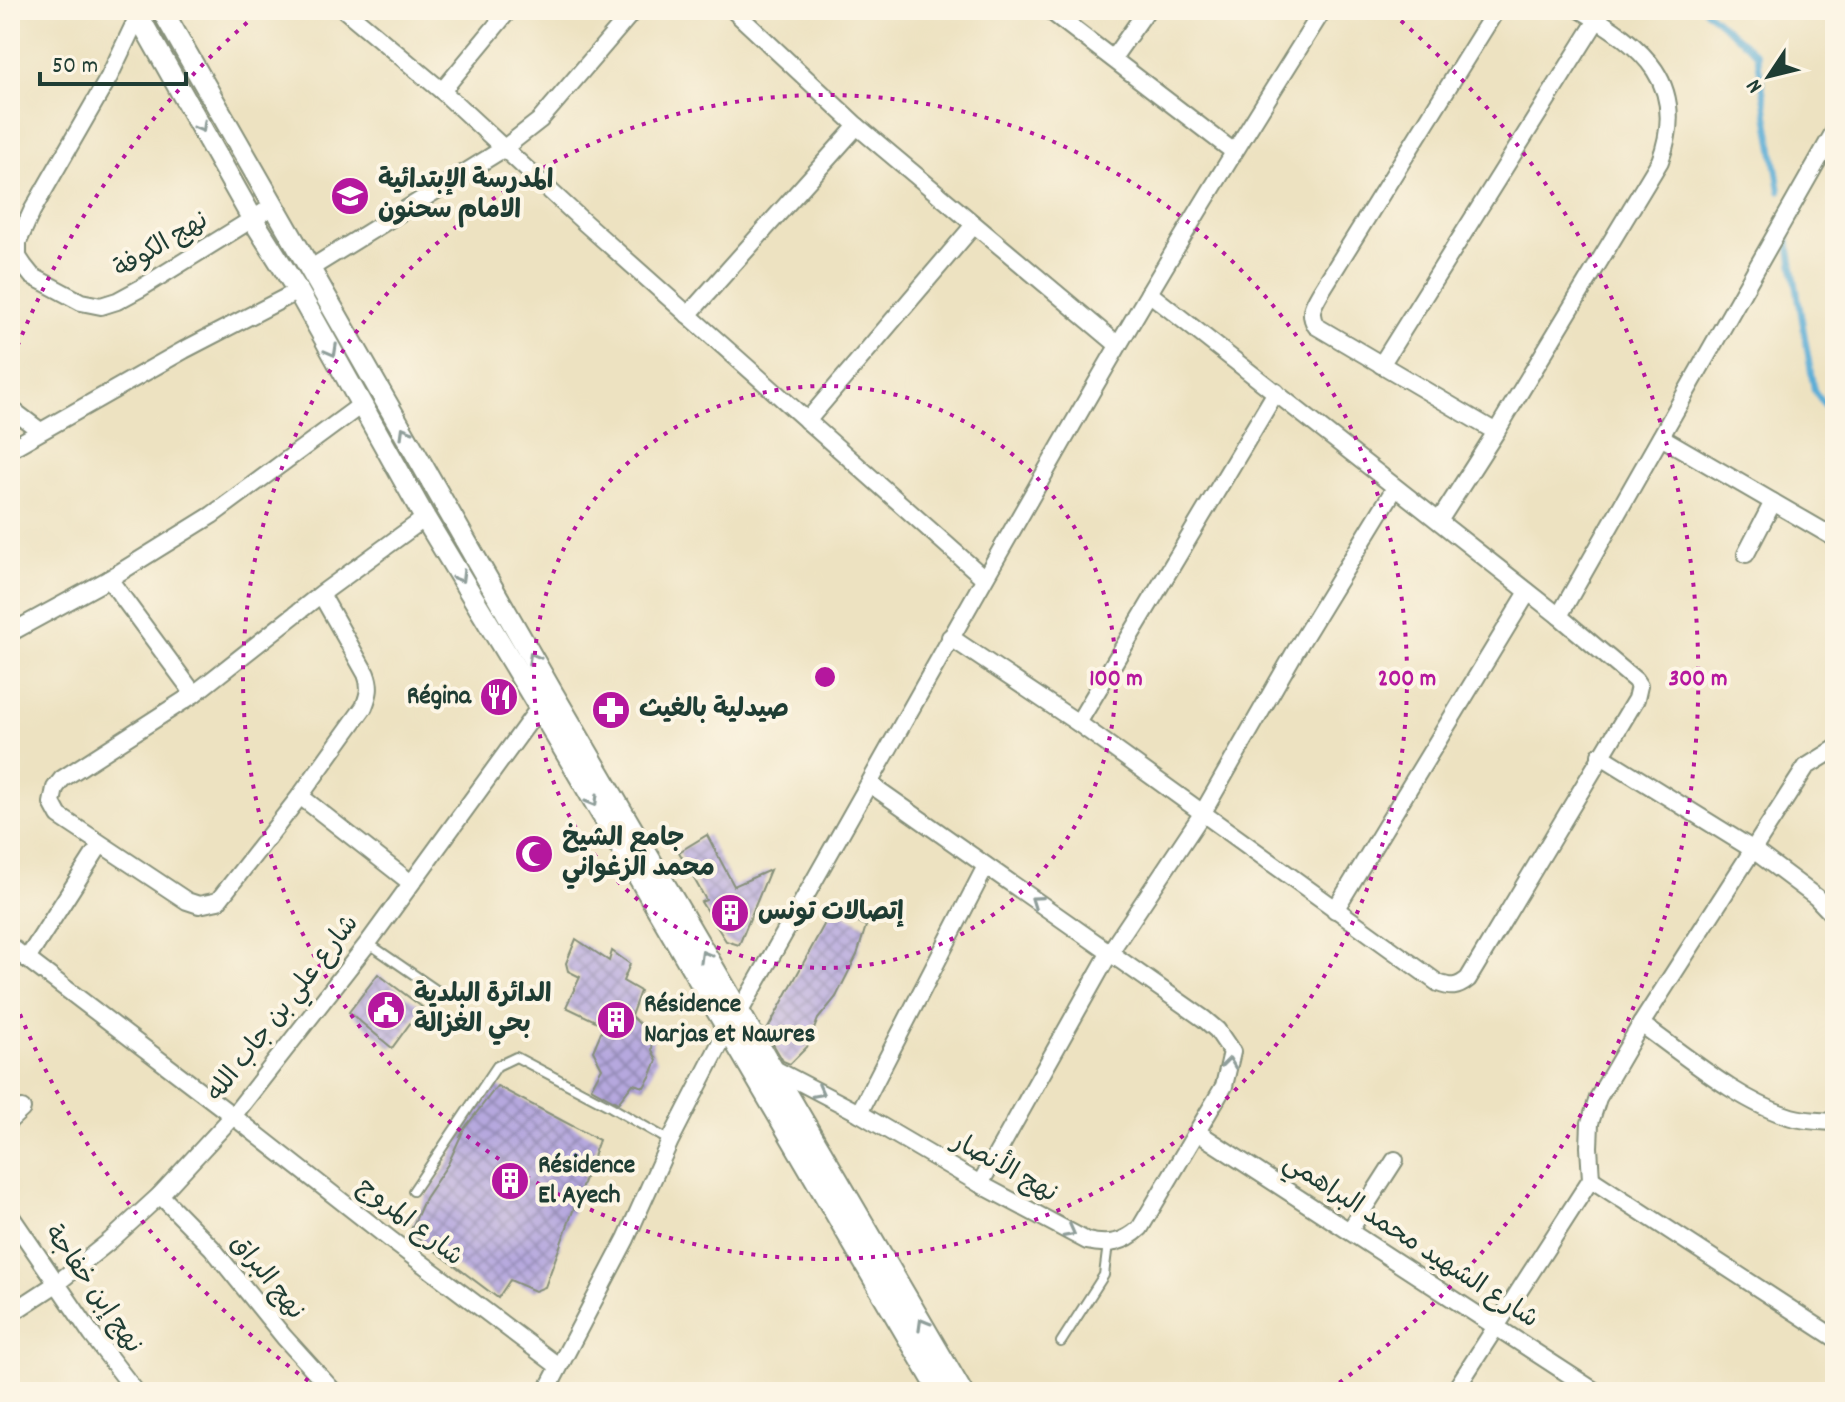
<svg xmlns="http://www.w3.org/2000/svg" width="1845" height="1402" font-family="Dekko,'Playpen Sans Arabic',sans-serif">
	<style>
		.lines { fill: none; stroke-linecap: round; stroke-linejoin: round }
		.stream { stroke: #5badd6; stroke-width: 6 }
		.building { fill: url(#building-cross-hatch) }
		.service-casing { stroke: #86907a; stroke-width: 12 }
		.minor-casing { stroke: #86907a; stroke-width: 20 }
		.tertiary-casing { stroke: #86907a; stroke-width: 24 }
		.service { stroke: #fff; stroke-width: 8 }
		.minor { stroke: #fff; stroke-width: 16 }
		.tertiary { stroke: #fff; stroke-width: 20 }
		.oneway { stroke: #8f9e9a }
		.ring { fill: none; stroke: #b5179e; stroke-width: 4; stroke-dasharray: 4 8 }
		.labels { text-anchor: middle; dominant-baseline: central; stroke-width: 8; stroke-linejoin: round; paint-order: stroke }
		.poi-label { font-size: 26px; font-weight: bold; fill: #1f3d34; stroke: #fcf5e5; text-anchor: start }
		.street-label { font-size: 26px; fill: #1f3d34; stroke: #fcf5e5 }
		.centre { fill: #b5179e; stroke: #fcf5e5; stroke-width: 4 }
		.ring-label { font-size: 24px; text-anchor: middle; font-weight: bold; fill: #b5179e; stroke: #fcf5e5; stroke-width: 8; stroke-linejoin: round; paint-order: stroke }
	</style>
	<defs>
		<pattern id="building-cross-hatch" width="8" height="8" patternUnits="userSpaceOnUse" patternTransform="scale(2)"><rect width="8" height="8" fill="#b6a8de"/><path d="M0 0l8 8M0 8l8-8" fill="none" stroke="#938ab5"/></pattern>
	</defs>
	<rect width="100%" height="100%" fill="#fcf5e5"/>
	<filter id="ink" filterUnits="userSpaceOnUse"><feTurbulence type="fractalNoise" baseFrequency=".0125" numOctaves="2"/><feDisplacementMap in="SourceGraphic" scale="16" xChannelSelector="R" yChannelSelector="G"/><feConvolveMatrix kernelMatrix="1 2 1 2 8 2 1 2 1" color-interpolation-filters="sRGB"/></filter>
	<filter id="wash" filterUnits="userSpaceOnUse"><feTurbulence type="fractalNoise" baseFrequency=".006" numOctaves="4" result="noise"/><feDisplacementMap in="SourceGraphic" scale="32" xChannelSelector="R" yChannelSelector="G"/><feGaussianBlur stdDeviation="1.8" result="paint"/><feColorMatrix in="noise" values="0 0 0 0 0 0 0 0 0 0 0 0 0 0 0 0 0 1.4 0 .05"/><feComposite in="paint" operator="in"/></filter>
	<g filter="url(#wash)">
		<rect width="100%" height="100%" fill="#ede2c1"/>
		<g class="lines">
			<g class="stream">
				<polyline points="1705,10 1757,54 1780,191"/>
				<polyline points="1786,226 1814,390 1835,420"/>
			</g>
		</g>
		<g id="blocks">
			<g class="building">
				<polygon points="707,835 734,886 770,870 739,945 726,941 701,902 706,900 679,852"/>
				<polygon points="833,908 866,926 857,955 836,997 818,1019 807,1047 790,1064 783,1061 766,1032"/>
				<polygon points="576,939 609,961 612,951 630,964 623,981 640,991 631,1016 653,1036 652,1050 657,1060 651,1075 644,1087 633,1084 618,1103 591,1088 602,1068 593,1051 604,1025 566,1007 580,977 568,971 566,963"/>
				<polygon points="378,974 422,1007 392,1048 349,1012"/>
				<polygon points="497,1086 599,1140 545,1287 535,1291 510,1280 498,1298 410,1232 425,1198 448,1164 464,1129"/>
			</g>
		</g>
	</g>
	<g filter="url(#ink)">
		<use href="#blocks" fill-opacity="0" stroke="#86907a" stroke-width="2"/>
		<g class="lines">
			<defs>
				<g id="service">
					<polyline points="368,943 442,994"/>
					<polyline points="413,1191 497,1066 516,1057 611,1107 670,1141"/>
					<polyline points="1061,1342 1104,1275 1108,1244"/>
				</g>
				<g id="minor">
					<polyline points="345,10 442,91 586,224 984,578"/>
					<polyline points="733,10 857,126 1118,345"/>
					<polyline points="1049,10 1234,152"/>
					<polyline points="138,16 109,77 32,211 18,242 18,257 24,266 32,276 81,302 101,306 117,301 141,288 275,205"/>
					<polyline points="1113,58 1147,10"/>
					<polyline points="442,91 509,10"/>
					<polyline points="311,268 503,149 540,120 634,10"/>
					<polyline points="688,315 857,126"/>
					<polyline points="1381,365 1597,20"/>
					<polyline points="10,408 39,430"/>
					<polyline points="807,421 974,225"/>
					<path d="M1496 432 1316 326C1308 313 1313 305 1320 293L1496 10"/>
					<polyline points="1661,437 1835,538"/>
					<polyline points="10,449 184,350 298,291"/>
					<path d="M1439 521 1496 432 1660 161C1689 84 1643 46 1581 10"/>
					<polyline points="1746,554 1773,502"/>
					<polyline points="109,579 194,694"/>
					<path d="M321 594 366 674C371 687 369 694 364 707L300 796 218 901 199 905 187 901 59 816 52 803 55 788 62 779 194 694 321 594 425 518"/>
					<polyline points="1559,616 1835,130"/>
					<polyline points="10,633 109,579 212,515 361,405"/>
					<path d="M950 637 1078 723 1438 983C1451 988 1457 988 1468 979L1636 699 1639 686 1635 680 1559 616 1149 293"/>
					<polyline points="1078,723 1276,392"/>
					<polyline points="1600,755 1752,849 1816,897 1835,917"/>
					<polyline points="300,796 411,883"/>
					<polyline points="1335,910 1528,592"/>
					<polyline points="10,946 233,1116 391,1240 558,1366"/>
					<polyline points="27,959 100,845"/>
					<path d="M1641 1024C1685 1055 1739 1102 1791 1117 1804 1121 1821 1121 1835 1122"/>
					<path d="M769 1066 859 1113 980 1184 1087 1241C1108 1246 1124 1243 1140 1228L1224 1086 1232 1052 1217 1030 1204 1019 870 784"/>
					<polyline points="859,1113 986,866"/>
					<polyline points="10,1120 22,1109"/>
					<polyline points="1197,1132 1596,1392"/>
					<polyline points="1591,1179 1835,1338"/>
					<polyline points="980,1184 1110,952 1202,814 1296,650 1395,488"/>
					<polyline points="160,1195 212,1248 284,1337 334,1392"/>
					<polyline points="10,1215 92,1335 136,1392"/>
					<polyline points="1350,1230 1395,1160"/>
					<polyline points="10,1314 56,1284 111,1240 160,1195 233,1116 368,943 544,701"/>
					<path d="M546 1392 626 1239 670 1141 727 1030 739 1013C866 791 989 567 1118 346 1184 232 1253 121 1323 10"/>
					<polyline points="1454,1392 1591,1179 1589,1147 1590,1123 1598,1098 1641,1024 1806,767 1835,749"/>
				</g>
				<g id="tertiary">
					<polyline points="135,10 252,218 298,291 425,518 539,707 940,1392"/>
					<polyline points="162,10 552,692 962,1392"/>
				</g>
			</defs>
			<use href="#service" class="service-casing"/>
			<use href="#minor" class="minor-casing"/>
			<use href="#tertiary" class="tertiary-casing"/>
			<use href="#service" class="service"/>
			<use href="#minor" class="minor"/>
			<use href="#tertiary" class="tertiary"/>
		</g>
		<defs><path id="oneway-chevron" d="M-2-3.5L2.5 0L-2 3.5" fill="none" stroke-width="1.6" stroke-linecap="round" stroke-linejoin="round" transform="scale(2)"/></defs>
		<g class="oneway">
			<use href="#oneway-chevron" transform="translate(201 127) rotate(61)"/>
			<use href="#oneway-chevron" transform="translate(332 351) rotate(61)"/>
			<use href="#oneway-chevron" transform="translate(405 432) rotate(-120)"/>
			<use href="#oneway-chevron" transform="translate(460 577) rotate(59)"/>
			<use href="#oneway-chevron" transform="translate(533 658) rotate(-119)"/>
			<use href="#oneway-chevron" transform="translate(593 801) rotate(60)"/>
			<use href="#oneway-chevron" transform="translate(1036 901) rotate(-145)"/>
			<use href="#oneway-chevron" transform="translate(705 956) rotate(-120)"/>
			<use href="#oneway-chevron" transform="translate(1229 1063) rotate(-83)"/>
			<use href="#oneway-chevron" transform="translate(819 1092) rotate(28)"/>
			<use href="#oneway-chevron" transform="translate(1070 1232) rotate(28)"/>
			<use href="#oneway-chevron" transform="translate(923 1324) rotate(-120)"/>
		</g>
	</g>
	<g class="ring">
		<circle cx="825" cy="677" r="291"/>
		<circle cx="825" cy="677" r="582"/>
		<path d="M318 1388A873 873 0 0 1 13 997M13 357A873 873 0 0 1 258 13M1392 13A873 873 0 0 1 1332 1388"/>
	</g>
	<defs>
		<symbol id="school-disc" viewBox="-11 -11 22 22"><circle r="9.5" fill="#b5179e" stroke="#fcf5e5"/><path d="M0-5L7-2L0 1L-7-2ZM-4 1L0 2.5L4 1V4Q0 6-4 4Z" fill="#fff"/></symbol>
		<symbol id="restaurant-disc" viewBox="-11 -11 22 22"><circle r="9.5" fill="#b5179e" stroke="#fcf5e5"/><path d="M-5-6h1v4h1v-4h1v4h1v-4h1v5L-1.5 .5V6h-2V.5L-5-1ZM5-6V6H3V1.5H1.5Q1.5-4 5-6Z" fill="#fff"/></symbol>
		<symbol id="pharmacy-disc" viewBox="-11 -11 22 22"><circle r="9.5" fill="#b5179e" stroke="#fcf5e5"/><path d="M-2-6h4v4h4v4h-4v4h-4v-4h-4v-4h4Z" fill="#fff"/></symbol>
		<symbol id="mosque-disc" viewBox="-11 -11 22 22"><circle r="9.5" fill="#b5179e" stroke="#fcf5e5"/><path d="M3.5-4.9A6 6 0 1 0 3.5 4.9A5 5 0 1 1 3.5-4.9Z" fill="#fff"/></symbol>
		<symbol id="building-disc" viewBox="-11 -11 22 22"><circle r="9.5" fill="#b5179e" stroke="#fcf5e5"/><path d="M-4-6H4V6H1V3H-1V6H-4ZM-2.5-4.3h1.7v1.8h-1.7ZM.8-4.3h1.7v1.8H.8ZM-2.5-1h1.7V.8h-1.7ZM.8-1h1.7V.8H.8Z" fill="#fff"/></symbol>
		<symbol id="civic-disc" viewBox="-11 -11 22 22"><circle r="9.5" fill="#b5179e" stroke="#fcf5e5"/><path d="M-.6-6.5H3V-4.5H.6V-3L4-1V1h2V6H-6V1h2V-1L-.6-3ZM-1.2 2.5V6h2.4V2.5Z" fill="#fff"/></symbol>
	</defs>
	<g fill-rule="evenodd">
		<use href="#school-disc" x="328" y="174" width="44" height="44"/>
		<use href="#restaurant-disc" x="477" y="675" width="44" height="44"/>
		<use href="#pharmacy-disc" x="589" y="688" width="44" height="44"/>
		<use href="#mosque-disc" x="512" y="832" width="44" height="44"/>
		<use href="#building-disc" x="708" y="891" width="44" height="44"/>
		<use href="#civic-disc" x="364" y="988" width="44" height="44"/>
		<use href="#building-disc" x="594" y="998" width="44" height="44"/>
		<use href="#building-disc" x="488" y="1159" width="44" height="44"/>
	</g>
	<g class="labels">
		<g class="poi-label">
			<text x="378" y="181">المدرسة الإبتدائية<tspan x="378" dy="30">الامام سحنون</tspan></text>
			<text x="471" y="697" text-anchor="end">Régina</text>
			<text x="639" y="710">صيدلية بالغيث</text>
			<text x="562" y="839">جامع الشيخ<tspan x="562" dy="30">محمد الزغواني</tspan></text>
			<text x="758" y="913">إتصالات تونس</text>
			<text x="414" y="995">الدائرة البلدية<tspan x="414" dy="30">بحي الغزالة</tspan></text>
			<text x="644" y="1005">Résidence<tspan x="644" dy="30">Narjas et Nawres</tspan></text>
			<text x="538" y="1166">Résidence<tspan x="538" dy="30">El Ayech</tspan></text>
		</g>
		<g class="street-label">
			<text transform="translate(162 246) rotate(-31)">نهج الكوفة</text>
			<text transform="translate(284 1009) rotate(-52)">شارع علي بن جاب الله</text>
			<text transform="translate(1004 1169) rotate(29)">نهج الأنصار</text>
			<text transform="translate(409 1223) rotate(38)">شارع المروج</text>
			<text transform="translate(1410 1242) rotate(33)">شارع الشهيد محمد البراهمي</text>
			<text transform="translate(266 1278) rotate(51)">نهج البراق</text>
			<text transform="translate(92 1290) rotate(55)">نهج إبن خفاجة</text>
		</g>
	</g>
	<circle cx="825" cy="677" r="12" class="centre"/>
	<g class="ring-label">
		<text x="1116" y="685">100 m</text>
		<text x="1407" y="685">200 m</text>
		<text x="1698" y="685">300 m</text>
	</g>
	<rect width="1845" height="1402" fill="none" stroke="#fcf5e5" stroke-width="40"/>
	<g transform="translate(1769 76) rotate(235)" stroke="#fcf5e5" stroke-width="6" paint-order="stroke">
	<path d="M0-6L14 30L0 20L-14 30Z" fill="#1f3d34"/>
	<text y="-12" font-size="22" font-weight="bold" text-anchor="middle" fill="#1f3d34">N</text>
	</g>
	<path d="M40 72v12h146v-12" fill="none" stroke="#1f3d34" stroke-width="4"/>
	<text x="52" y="72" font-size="24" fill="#1f3d34" stroke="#fcf5e5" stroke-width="6" paint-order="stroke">50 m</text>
</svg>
